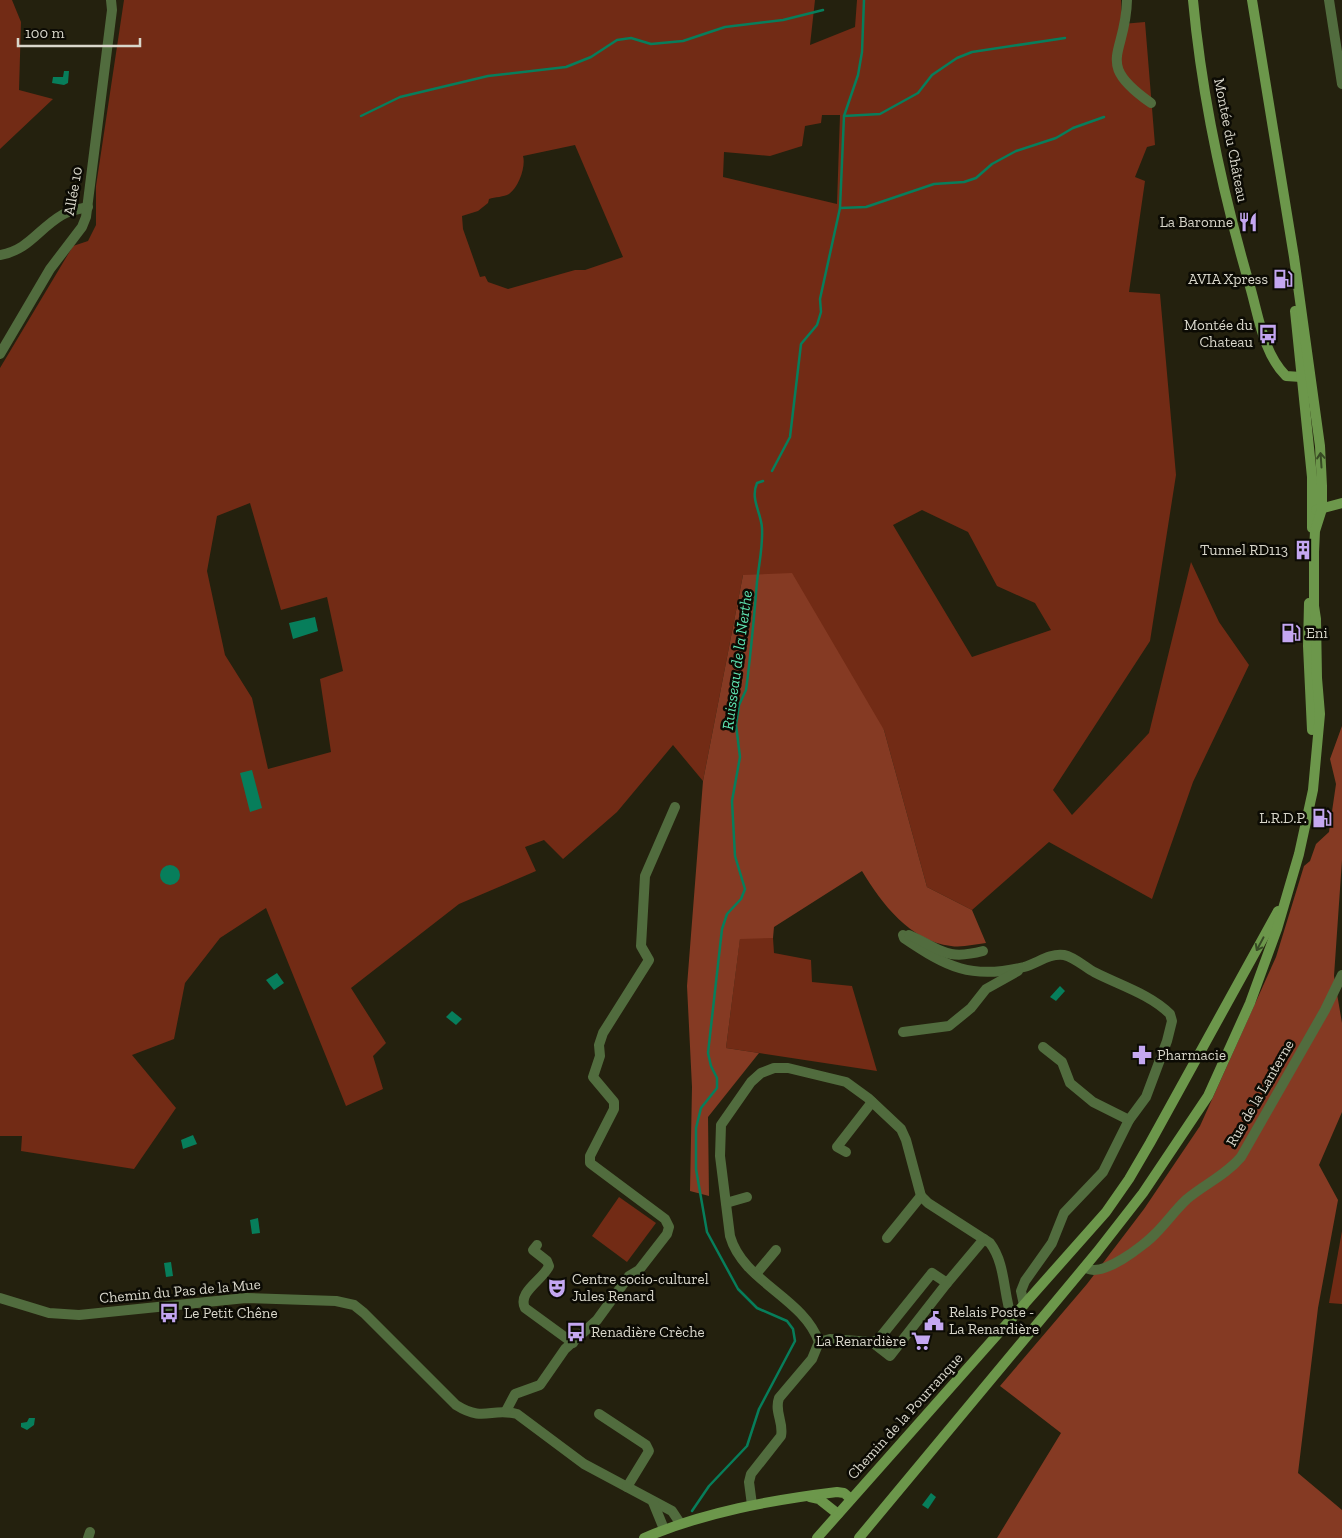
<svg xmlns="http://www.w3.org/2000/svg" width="1342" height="1538" font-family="'Zilla Slab',serif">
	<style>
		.green { fill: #722b15; fill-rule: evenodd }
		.forest { fill: #853a23 }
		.water { fill: #077e5b }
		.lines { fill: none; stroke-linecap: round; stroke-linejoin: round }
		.stream { stroke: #077e5b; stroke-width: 2.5 }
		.street { stroke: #516c3e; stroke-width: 10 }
		.secondary { stroke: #6c974b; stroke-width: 10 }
		.oneway { stroke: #374a24 }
		.labels { text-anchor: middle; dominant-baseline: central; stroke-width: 5; stroke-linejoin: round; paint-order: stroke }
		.street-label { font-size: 15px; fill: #d9d7cb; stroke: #0c0b04 }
		.poi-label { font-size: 15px; fill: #d9d7cb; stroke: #0c0b04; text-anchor: end }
		.water-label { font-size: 16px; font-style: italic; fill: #5fe5b2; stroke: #0c0b04 }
	</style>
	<rect width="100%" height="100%" fill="#24210e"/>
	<g class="green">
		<polygon points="0,0 12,0 21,22 19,90 53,99 0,149"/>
		<path d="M124 0H815L810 45 855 27 857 0H1121L1122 24 1145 22 1155 145 1147 147 1135 177 1145 181 1129 292 1160 294 1176 475 1150 641 1053 790 1072 815 1149 733 1191 562 1219 622 1249 665 1193 782 1152 899 1049 842 972 910 927 887 884 730 743 575 703 781 673 745 617 812 563 859 544 840 525 847 536 871 459 904 351 988 386 1043 373 1056 383 1089 346 1106 266 908 220 938 185 983 174 1039 132 1055 176 1108 134 1169 21 1151 22 1136H0V368L73 246 88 241 96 225V186ZM822 115H840L837 204 723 177 724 152 770 156 802 146 805 126 821 123ZM575 145 623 257 585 270H575L508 289 488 282 485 276 480 277 463 229 462 216 478 211 488 203 489 199C495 197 504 197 509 194 519 187 526 166 523 156ZM250 503 281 610 327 597 343 671 320 679 331 752 268 769 252 698 225 655 207 571 217 516ZM922 510 968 532 997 586 1035 603 1051 630 972 657 893 525Z"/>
		<polygon points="740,938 773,938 774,953 811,960 812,982 852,986 877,1071 726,1048"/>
		<polygon points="619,1197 656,1223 627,1262 592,1236"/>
		<polygon points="1342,1231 1342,1304 1329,1303"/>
	</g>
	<g class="forest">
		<path d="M792 573 884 730 927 887 972 910 986 943C975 944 962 948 951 946 910 941 882 904 862 871L774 927 773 938 740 939 726 1048 759 1053 708 1117 709 1196 690 1191 692 1087 687 986 703 781 743 575Z"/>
		<polygon points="1342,726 1342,860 1334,976 1342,1023 1342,1112 1319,1165 1338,1200 1318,1308 1298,1473 1342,1510 1342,1538 997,1538 1061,1433 1000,1386 1087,1284 1144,1209 1200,1126 1276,957 1304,866 1310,861 1316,844 1329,832 1336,784 1330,759"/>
	</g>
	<g class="water">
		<polygon points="64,71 69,71 68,83 64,85 52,83 53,77 63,77"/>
		<polygon points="315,617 318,631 293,639 289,623"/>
		<polygon points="252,770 262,808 250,812 240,773"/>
		<circle cx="170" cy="875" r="10"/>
		<polygon points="277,973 284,983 274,990 266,980"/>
		<polygon points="1060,986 1065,991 1056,1001 1050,997"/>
		<polygon points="452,1011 462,1019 456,1025 446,1017"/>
		<polygon points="193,1135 197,1144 183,1149 181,1140"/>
		<polygon points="258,1218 260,1233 252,1234 250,1220"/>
		<polygon points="171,1262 173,1276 166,1277 164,1263"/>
		<polygon points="29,1418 35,1418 34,1425 27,1430 21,1427 21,1423 27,1422"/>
		<polygon points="931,1493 936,1497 928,1509 922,1505"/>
	</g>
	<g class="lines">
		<g class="stream">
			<polyline points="361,116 400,97 488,76 566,67 591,57 617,40 631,38 651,44 683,41 725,27 783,20 823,10"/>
			<polyline points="844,116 880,114 918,93 932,75 957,58 972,52 1065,38"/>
			<polyline points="840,208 866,207 934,184 964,182 976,178 992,164 1016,151 1056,138 1073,128 1104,117"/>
			<polyline points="772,471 790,437 801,344 817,325 821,312 820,299 840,208 844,116 858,75 862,52 864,0"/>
			<path d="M692 1511 709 1486 747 1446 759 1409 795 1341 793 1329 787 1321 757 1308 738 1289 707 1232 696 1169V1128L701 1108 717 1088V1078L711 1066 708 1053 722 929 727 914 741 899 745 889 735 856 732 801 740 757 736 725 739 705 746 690C751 654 754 618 757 582 759 563 763 547 762 528 761 512 750 499 757 483L763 481"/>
		</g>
		<g class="street">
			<path d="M1127 0C1126 56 1093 62 1151 103"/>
			<polyline points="1329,0 1342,84"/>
			<path d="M0 255C29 250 38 229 62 215 70 210 79 209 88 207"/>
			<polyline points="0,354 50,269 82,227 86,217 112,10 111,0"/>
			<path d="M903 935 904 938C947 967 971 980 1024 967 1038 963 1049 953 1064 955 1074 957 1085 967 1094 972 1119 985 1150 994 1170 1014L1172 1021 1167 1041 1146 1097 1129 1120 1103 1172 1064 1213 1052 1243 1025 1281 1021 1291 1024 1305"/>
			<path d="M909 935C941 949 945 961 983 951"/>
			<polyline points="903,1032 949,1026 971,1008 986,989 1018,971"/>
			<polyline points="1043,1047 1062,1062 1070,1083 1093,1102 1129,1120"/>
			<polyline points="846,1152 837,1147 872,1102"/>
			<polyline points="726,1203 747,1197"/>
			<polyline points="887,1238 921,1196"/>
			<path d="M537 1245 533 1250 547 1261 549 1266C543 1280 517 1292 525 1308L573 1343"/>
			<path d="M1085 1267C1100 1280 1145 1245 1156 1233 1167 1222 1176 1209 1187 1199 1205 1184 1226 1175 1241 1157L1325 1010 1342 975"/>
			<polyline points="756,1274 776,1250"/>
			<path d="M0 1298 49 1313 79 1315 246 1298 336 1301 354 1305 364 1313 456 1405C485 1423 490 1407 517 1414L584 1464 672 1511 680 1523"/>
			<polyline points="819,1342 830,1339 872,1342 878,1340 932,1273 947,1283 984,1239"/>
			<polyline points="872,1342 890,1356 947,1283"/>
			<polyline points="506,1411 515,1394 540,1385 565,1349 597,1320 629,1276 639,1270 667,1234 669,1227 665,1219 590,1163 590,1156 614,1109 614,1102 593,1077 600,1056 599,1045 603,1033 649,960 641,946 645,876 675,807"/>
			<polyline points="599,1414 646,1445 649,1451 627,1487"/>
			<polyline points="653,1502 664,1529"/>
			<path d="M752 1505 749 1482 751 1474 781 1436C784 1422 774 1412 779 1398L812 1359 819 1342C803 1297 743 1282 730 1236L720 1156 721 1125 751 1082 761 1073 774 1068H788L846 1082 868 1098 901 1129 906 1140 921 1196 928 1203 990 1243C1006 1264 1003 1294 1012 1319"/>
			<polyline points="88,1538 90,1532"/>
		</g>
		<g class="secondary">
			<path d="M1193 0C1202 98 1223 195 1251 290 1259 319 1264 354 1286 376L1301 377 1303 372"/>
			<polyline points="1295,311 1312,477 1312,528"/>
			<polyline points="1316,510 1342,503"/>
			<polyline points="1309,603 1308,646 1312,730"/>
			<polyline points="810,1497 819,1499 838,1514"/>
			<path d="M644 1538C705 1512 771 1500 837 1492L844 1493 851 1499"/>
			<polyline points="817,1538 1106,1212 1129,1179 1150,1143 1278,911"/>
			<polyline points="859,1538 1097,1252 1143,1193 1208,1096 1250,1003 1277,929 1299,854 1313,790 1320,714 1317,678 1316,619 1314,606 1314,552 1315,531 1322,509 1322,486 1320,446 1294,257 1252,0"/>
		</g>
	</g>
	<defs><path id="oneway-shaft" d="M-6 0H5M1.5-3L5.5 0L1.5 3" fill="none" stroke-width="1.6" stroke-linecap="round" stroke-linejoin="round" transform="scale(1.25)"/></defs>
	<g class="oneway">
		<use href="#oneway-shaft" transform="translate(1321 460) rotate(-94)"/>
		<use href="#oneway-shaft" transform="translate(1260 944) rotate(118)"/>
	</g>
	<defs>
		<symbol id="restaurant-bare" viewBox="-9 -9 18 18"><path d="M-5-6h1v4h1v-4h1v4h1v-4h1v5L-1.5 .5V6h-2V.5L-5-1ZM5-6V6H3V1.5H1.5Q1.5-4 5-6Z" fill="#c4a7f1" stroke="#0c0b04" stroke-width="2.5" paint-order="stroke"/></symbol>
		<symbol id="fuel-bare" viewBox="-9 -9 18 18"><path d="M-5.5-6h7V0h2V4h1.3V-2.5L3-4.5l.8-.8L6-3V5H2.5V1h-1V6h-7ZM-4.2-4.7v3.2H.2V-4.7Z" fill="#c4a7f1" stroke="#0c0b04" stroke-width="2.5" paint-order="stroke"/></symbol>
		<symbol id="bus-bare" viewBox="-9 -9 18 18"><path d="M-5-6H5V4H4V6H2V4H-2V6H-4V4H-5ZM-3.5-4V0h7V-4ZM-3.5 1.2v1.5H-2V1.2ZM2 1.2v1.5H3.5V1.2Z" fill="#c4a7f1" stroke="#0c0b04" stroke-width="2.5" paint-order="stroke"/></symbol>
		<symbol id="building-bare" viewBox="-9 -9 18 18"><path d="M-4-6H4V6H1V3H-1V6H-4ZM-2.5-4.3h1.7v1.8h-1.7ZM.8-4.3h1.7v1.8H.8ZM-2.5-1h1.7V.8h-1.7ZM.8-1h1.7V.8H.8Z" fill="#c4a7f1" stroke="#0c0b04" stroke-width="2.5" paint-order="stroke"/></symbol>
		<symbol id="pharmacy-bare" viewBox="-9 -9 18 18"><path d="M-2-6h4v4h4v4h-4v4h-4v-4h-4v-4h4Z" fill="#c4a7f1" stroke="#0c0b04" stroke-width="2.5" paint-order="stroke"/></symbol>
		<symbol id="theatre-bare" viewBox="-9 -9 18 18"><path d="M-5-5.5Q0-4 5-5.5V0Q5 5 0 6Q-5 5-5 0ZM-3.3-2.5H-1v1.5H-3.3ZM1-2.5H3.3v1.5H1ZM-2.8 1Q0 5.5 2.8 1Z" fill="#c4a7f1" stroke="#0c0b04" stroke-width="2.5" paint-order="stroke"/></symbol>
		<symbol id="civic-bare" viewBox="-9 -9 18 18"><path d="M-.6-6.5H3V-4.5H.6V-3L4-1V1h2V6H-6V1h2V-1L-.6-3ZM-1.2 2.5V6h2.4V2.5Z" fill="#c4a7f1" stroke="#0c0b04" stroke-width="2.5" paint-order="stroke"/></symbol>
		<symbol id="supermarket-bare" viewBox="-9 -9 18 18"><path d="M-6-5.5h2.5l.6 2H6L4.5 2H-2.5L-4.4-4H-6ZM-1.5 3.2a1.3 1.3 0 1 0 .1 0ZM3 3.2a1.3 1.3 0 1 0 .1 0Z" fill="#c4a7f1" stroke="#0c0b04" stroke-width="2.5" paint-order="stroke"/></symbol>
	</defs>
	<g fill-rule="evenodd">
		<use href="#restaurant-bare" x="1234" y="208" width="28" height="28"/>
		<use href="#fuel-bare" x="1269" y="265" width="28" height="28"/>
		<use href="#bus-bare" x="1254" y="320" width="28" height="28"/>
		<use href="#building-bare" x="1289" y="536" width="28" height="28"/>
		<use href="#fuel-bare" x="1277" y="619" width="28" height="28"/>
		<use href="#fuel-bare" x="1308" y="804" width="28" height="28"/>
		<use href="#pharmacy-bare" x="1128" y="1041" width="28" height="28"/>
		<use href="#theatre-bare" x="543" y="1274" width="28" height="28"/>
		<use href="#bus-bare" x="155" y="1299" width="28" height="28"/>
		<use href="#civic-bare" x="920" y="1307" width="28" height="28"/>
		<use href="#bus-bare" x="562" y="1318" width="28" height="28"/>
		<use href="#supermarket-bare" x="907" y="1327" width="28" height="28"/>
	</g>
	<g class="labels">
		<g class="street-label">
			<text transform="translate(1231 140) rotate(79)">Montée du Château</text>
			<text transform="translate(73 191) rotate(-80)">Allée 10</text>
			<text transform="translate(1260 1093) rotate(-60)">Rue de la Lanterne</text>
			<text transform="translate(180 1291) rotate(-5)">Chemin du Pas de la Mue</text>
			<text transform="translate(905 1416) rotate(-48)">Chemin de la Pourranque</text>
		</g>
		<g class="poi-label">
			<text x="1233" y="222">La Baronne</text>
			<text x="1268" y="279">AVIA Xpress</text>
			<text x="1253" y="325">Montée du<tspan x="1253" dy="17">Chateau</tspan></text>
			<text x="1288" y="550">Tunnel RD113</text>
			<text x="1306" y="633" text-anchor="start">Eni</text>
			<text x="1307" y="818">L.R.D.P.</text>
			<text x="1157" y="1055" text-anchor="start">Pharmacie</text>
			<text x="572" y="1279" text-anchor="start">Centre socio-culturel<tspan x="572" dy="17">Jules Renard</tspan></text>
			<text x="949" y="1312" text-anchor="start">Relais Poste -<tspan x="949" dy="17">La Renardière</tspan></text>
			<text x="184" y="1313" text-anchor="start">Le Petit Chêne</text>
			<text x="591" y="1332" text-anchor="start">Renadière Crèche</text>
			<text x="906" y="1341">La Renardière</text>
		</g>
		<g class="water-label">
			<text transform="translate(737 660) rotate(-82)">Ruisseau de la Nerthe</text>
		</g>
	</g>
	<path d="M18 38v8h122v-8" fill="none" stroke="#d9d7cb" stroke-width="2.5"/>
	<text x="25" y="38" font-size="15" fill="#d9d7cb" stroke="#0c0b04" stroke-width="4" paint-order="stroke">100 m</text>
</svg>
